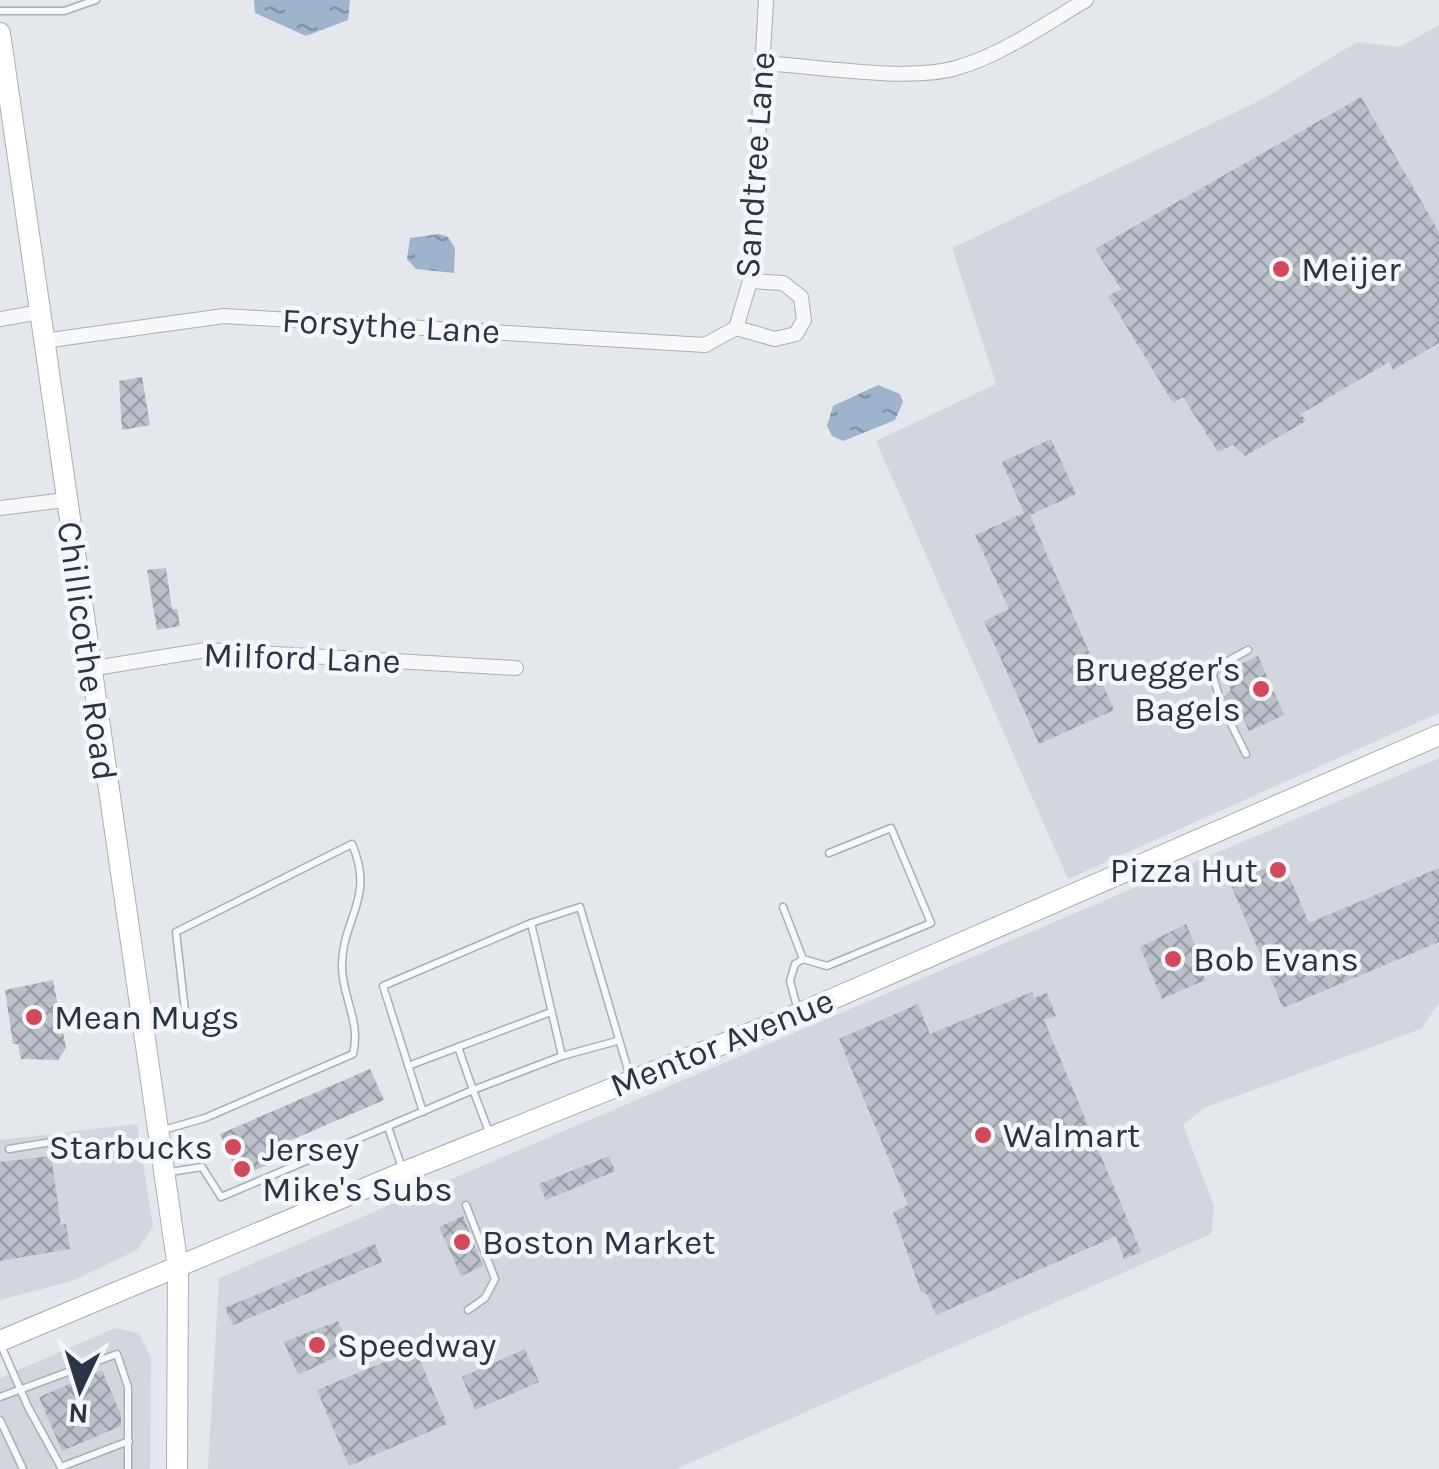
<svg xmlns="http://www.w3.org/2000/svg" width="1439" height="1469" font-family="Karla,sans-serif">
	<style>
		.built { fill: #d2d6de }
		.water { fill: url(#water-ripples) }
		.building { fill: url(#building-cross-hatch) }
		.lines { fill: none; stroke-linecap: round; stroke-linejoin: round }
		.lane-casing { stroke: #a9aeb7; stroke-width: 9 }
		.street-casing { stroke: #a9aeb7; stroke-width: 16 }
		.secondary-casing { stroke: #a9aeb7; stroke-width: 22 }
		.primary-casing { stroke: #a3abb8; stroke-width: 22 }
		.lane { stroke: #f7f8fa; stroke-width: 6 }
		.street { stroke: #f7f8fa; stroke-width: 14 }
		.secondary { stroke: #fff; stroke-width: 20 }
		.primary { stroke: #fff; stroke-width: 20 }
		.poi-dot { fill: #d1495b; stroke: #f4f6f9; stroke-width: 4 }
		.labels { text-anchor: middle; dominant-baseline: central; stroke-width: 9; stroke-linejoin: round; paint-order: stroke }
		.street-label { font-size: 35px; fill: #2b3445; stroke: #f4f6f9 }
		.poi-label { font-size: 35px; fill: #2b3445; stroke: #f4f6f9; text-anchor: start }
	</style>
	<defs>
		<pattern id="water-ripples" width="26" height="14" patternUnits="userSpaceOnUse" patternTransform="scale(2.5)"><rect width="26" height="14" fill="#9fb4cc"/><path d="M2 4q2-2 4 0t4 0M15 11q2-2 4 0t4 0" fill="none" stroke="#8293a7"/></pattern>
		<pattern id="building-cross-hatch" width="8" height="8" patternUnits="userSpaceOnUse" patternTransform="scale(2.5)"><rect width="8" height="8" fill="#bbc0ca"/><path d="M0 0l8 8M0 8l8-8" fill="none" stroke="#989da6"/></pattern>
	</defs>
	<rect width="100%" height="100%" fill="#e4e7ec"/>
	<g class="built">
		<polygon points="1439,25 1439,713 1068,879 876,441 996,384 952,248 1263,99 1357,42 1400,47"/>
		<polygon points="1439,758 1439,1003 1421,1029 1204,1108 1183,1125 1214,1206 1211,1234 676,1469 208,1469 219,1278"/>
		<polygon points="137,1124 153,1227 137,1250 72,1281 0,1300 0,1140"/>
		<polygon points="115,1328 139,1333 151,1358 150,1469 0,1469 0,1378"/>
	</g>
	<g class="water">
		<polygon points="254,0 350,0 348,20 306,36 255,13"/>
		<polygon points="439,234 448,237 455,248 454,273 416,269 407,259 410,238"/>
		<polygon points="878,385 900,394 903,402 895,420 843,441 832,436 827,426 833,406"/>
	</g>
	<g class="building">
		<polygon points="1361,97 1439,232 1439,343 1393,370 1389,362 1301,414 1306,421 1245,456 1233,445 1218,452 1183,397 1173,403 1108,296 1121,289 1095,249"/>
		<polygon points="142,377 150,425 122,430 119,381"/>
		<polygon points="1051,439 1076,494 1030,515 1114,710 1039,744 984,621 1009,609 975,535 1024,513 1002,462"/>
		<polygon points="166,568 172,609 177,609 180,626 157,630 147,570"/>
		<polygon points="1258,656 1284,715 1249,731 1239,710 1222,712 1218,703 1231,690 1223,672"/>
		<polygon points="1283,861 1309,923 1439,868 1439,942 1283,1008 1230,883"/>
		<polygon points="1186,924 1202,961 1198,963 1205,980 1162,999 1140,947"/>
		<polygon points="53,980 66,1048 58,1060 21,1059 18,1044 13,1044 5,990"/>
		<polygon points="1032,992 1034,998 1047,993 1056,1016 1044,1020 1141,1252 1124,1259 1116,1236 936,1315 927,1294 921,1292 893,1212 908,1205 839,1039 918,1004 930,1034"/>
		<polygon points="370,1069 384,1100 282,1144 288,1156 239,1177 220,1134"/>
		<polygon points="51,1156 61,1225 66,1224 70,1249 0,1261 0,1162"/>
		<polygon points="609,1156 615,1171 546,1200 539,1184"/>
		<polygon points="463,1216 483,1266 461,1276 439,1227"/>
		<polygon points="375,1244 382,1262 233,1325 225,1308"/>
		<polygon points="338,1321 351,1350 298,1375 284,1342"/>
		<polygon points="415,1349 447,1424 349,1466 317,1390"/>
		<polygon points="525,1349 539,1382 475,1410 462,1377"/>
		<polygon points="102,1370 121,1415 121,1426 62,1451 39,1397"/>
	</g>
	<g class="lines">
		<defs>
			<g id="lane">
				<polyline points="0,11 64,11 96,0"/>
				<polyline points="1219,696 1213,676 1215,668 1248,650"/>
				<polyline points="1227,716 1246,754"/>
				<polyline points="783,907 803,959"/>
				<polyline points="531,923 580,907 631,1080"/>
				<polyline points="797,1007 790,981 795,964 803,959 827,966 931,923 891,828 829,853"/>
				<polyline points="562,1056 617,1041"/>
				<polyline points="408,1066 551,1012"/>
				<polyline points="423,1112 383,986 531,923 562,1056 473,1090 458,1047"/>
				<polyline points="388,1127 402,1168"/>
				<path d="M160 1131 205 1118 353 1054C361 1022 343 999 342 968 341 918 376 900 352 844L176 932 187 1028"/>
				<polyline points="9,1149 64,1140"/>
				<polyline points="170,1172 202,1167 221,1197 473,1090 489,1132"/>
				<polyline points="466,1205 495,1279 485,1298 468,1310"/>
				<polyline points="0,1343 28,1407 62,1469"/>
				<polyline points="0,1397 117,1354 128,1387 128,1469"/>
				<polyline points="0,1420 23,1469"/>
				<polyline points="61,1467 129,1441"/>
			</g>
			<g id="street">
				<path d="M762 63C814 66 908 82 956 68 1002 55 1045 24 1086 0"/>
				<polyline points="0,319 40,312"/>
				<polyline points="736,328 750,281 766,0"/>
				<polyline points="736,328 775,339 796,334 804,320 801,297 783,283 750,281"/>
				<polyline points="43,341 224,316 705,345 736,328"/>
				<polyline points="0,508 65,500"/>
				<polyline points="89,669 206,650 516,668"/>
			</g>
			<polyline id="secondary" points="0,33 178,1268 177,1469"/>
			<polyline id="primary" points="0,1341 404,1172 800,1013 1439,735"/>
		</defs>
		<use href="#lane" class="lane-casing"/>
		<use href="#street" class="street-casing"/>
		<use href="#secondary" class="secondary-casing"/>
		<use href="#primary" class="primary-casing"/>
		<use href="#lane" class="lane"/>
		<use href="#street" class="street"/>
		<use href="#secondary" class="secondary"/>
		<use href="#primary" class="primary"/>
	</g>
	<g class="poi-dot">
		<circle cx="1281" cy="269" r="10"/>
		<circle cx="1261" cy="689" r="10"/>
		<circle cx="1278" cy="870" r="10"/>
		<circle cx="1173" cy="959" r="10"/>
		<circle cx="34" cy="1017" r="10"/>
		<circle cx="983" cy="1135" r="10"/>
		<circle cx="233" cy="1147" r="10"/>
		<circle cx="242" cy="1169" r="10"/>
		<circle cx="462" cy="1242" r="10"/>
		<circle cx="317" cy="1345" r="10"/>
	</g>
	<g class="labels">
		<g class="street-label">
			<text transform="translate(755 165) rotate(-86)">Sandtree Lane</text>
			<text transform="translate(391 326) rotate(3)">Forsythe Lane</text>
			<text transform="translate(87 651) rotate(82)">Chillicothe Road</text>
			<text transform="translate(302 658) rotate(2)">Milford Lane</text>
			<text transform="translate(722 1043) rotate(-22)">Mentor Avenue</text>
		</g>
		<g class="poi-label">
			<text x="1301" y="269">Meijer</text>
			<text x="1241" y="669" text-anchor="end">Bruegger's<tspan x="1241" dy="40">Bagels</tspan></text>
			<text x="1258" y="870" text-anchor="end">Pizza Hut</text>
			<text x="1193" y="959">Bob Evans</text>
			<text x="54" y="1017">Mean Mugs</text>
			<text x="1003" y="1135">Walmart</text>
			<text x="213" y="1147" text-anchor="end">Starbucks</text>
			<text x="262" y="1149">Jersey<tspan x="262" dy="40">Mike's Subs</tspan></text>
			<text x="482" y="1242">Boston Market</text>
			<text x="337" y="1345">Speedway</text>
		</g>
	</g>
	<g transform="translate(80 1389) rotate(184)" stroke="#f4f6f9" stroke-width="8" paint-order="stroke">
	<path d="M0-8L18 38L0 25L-18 38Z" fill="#2b3445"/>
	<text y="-15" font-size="28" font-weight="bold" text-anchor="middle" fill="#2b3445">N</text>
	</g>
</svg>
